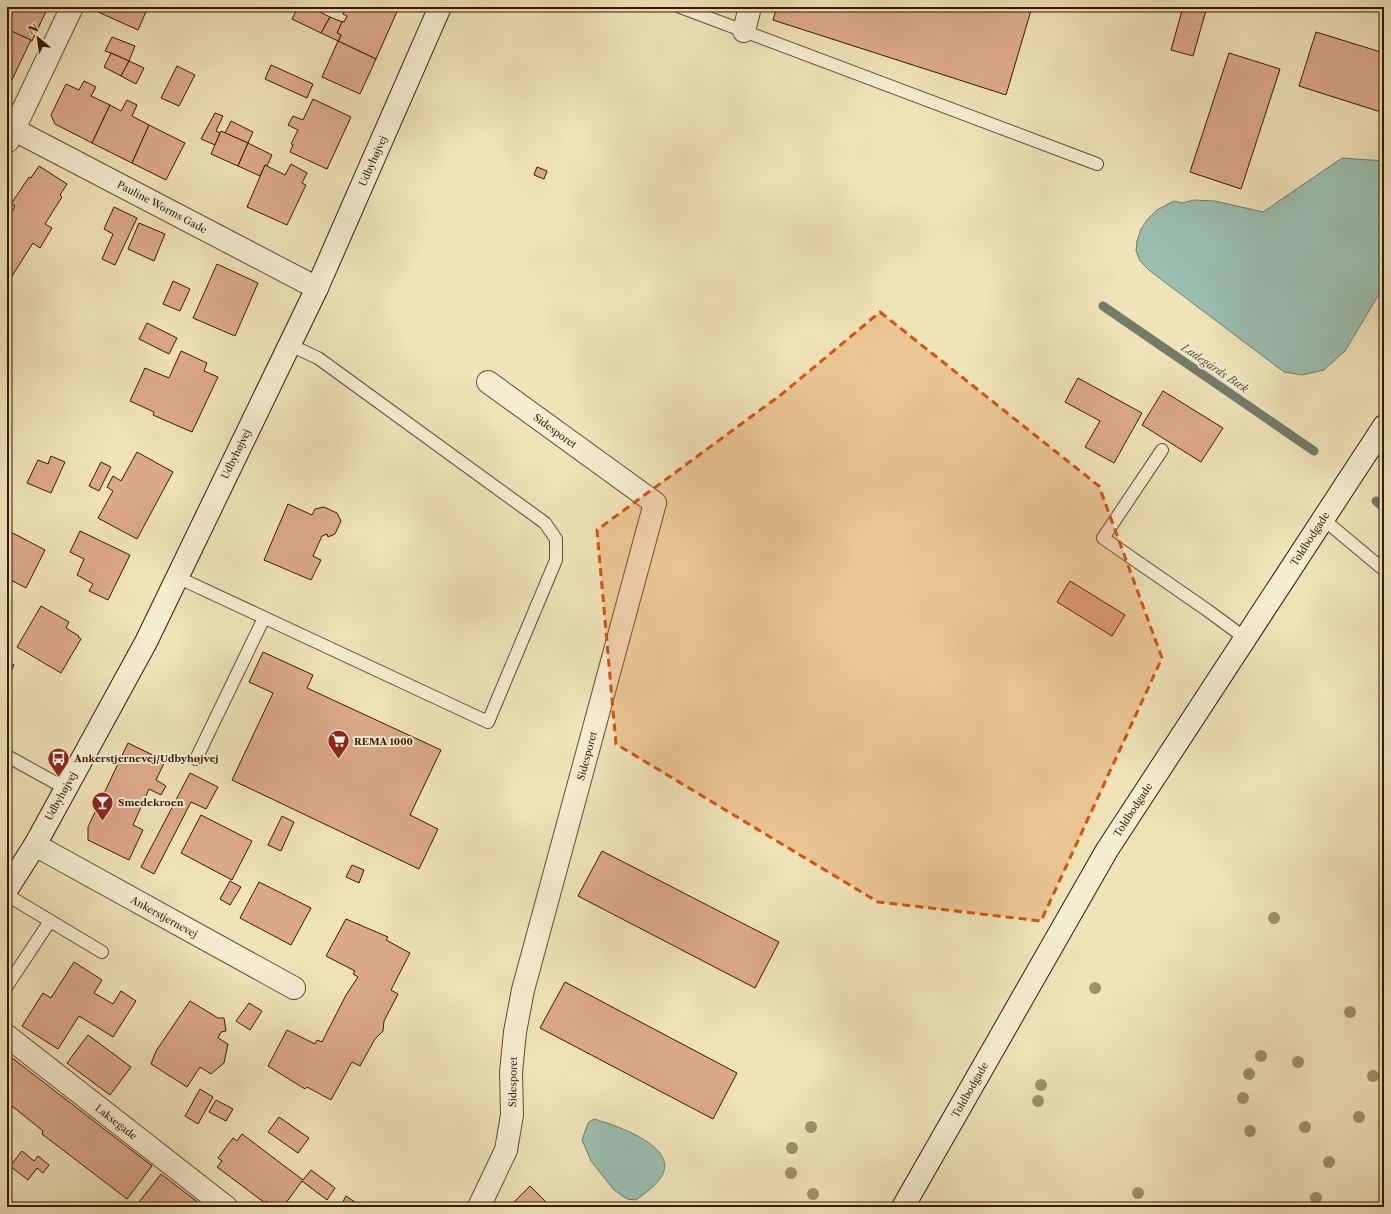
<svg xmlns="http://www.w3.org/2000/svg" width="1391" height="1214" font-family="'Libre Caslon Text',serif">
	<style>
		.water { fill: #9abeaf; stroke: #727c69 }
		.lines { fill: none; stroke-linecap: round; stroke-linejoin: round }
		.stream { stroke: #727c69; stroke-width: 9 }
		.building { fill: #dca98b; stroke: #361900 }
		.lane-casing { stroke: #644c2e; stroke-width: 14 }
		.street-casing { stroke: #644c2e; stroke-width: 24 }
		.secondary-casing { stroke: #361900; stroke-width: 24 }
		.lane { stroke: #f5edd1; stroke-width: 12 }
		.street { stroke: #f5edd1; stroke-width: 22 }
		.secondary { stroke: #f5edd1; stroke-width: 22 }
		.tree { fill: #9e906b }
		.marked { fill: #d6530b; fill-opacity: 0.2; stroke: #d6530b; stroke-width: 3; stroke-dasharray: 8 5; stroke-linejoin: round }
		.labels { text-anchor: middle; dominant-baseline: central; stroke-width: 4; stroke-linejoin: round; paint-order: stroke }
		.street-label { font-size: 10px; fill: #361900; stroke: #f5edd1 }
		.poi-label { font-size: 10px; font-weight: bold; fill: #361900; stroke: #f5edd1; text-anchor: start }
		.water-label { font-size: 11px; font-style: italic; fill: #59533d; stroke: #f5edd1 }
	</style>
	<rect width="100%" height="100%" fill="#efe3b8"/>
	<filter id="stains"><feTurbulence type="fractalNoise" baseFrequency=".005" numOctaves="4"/><feColorMatrix values="0 0 0 0 .2 0 0 0 0 .09 0 0 0 0 .02 0 0 0 .5 -.17"/></filter>
	<radialGradient id="worn" r=".72"><stop offset=".6" stop-color="#630" stop-opacity="0"/><stop offset="1" stop-color="#630" stop-opacity=".3"/></radialGradient>
	<g class="water">
		<polygon points="1342,158 1384,161 1384,286 1345,351 1324,370 1302,375 1284,372 1150,271 1140,261 1136,251 1137,241 1141,229 1147,220 1157,210 1174,201 1182,203 1194,200 1215,201 1263,212"/>
		<path d="M594 1119C615 1125 685 1148 659 1180 653 1188 644 1194 636 1200L627 1199 614 1190 591 1161 582 1140 588 1123Z"/>
	</g>
	<g class="lines">
		<g class="stream">
			<polyline points="1103,306 1314,451"/>
			<polyline points="1376,501 1384,508"/>
		</g>
	</g>
	<g class="building">
		<polygon points="7,7 48,7 32,41 7,29"/>
		<polygon points="98,7 148,7 138,30 96,11"/>
		<polygon points="298,7 310,7 330,17 321,33 292,19"/>
		<polygon points="346,7 399,7 376,59 338,41 341,35 337,33 342,21 344,22 347,16 343,14"/>
		<polygon points="777,7 1032,7 1006,95 773,20"/>
		<polygon points="1183,7 1207,7 1193,56 1171,50"/>
		<polygon points="330,17 342,22 337,33 341,35 338,41 321,33"/>
		<polygon points="7,29 31,40 7,90"/>
		<polygon points="1316,32 1384,53 1384,113 1299,86"/>
		<polygon points="112,37 135,46 129,61 111,53 105,51"/>
		<polygon points="338,41 376,59 360,94 322,77"/>
		<polygon points="111,53 129,61 121,76 104,67"/>
		<polygon points="1229,53 1280,69 1241,189 1190,172"/>
		<polygon points="129,61 144,68 136,84 121,76"/>
		<polygon points="271,65 313,84 307,98 265,79"/>
		<polygon points="177,66 195,75 179,106 161,98"/>
		<polygon points="84,81 96,87 91,96 110,105 92,143 55,124 51,115 66,84 79,90"/>
		<polygon points="313,99 351,117 327,169 290,152 293,145 291,144 298,130 288,125 293,116 303,120"/>
		<polygon points="127,100 137,105 132,116 149,125 132,163 92,143 110,105 121,111"/>
		<polygon points="215,113 223,116 216,131 220,133 215,145 201,139"/>
		<polygon points="231,121 253,132 248,143 225,133"/>
		<polygon points="149,125 185,143 166,180 132,163"/>
		<polygon points="221,131 248,143 238,166 211,154"/>
		<polygon points="248,143 272,155 267,166 265,165 260,176 238,166"/>
		<polygon points="291,164 307,173 302,183 306,185 287,225 247,207 265,165 285,175"/>
		<polygon points="39,166 67,184 60,195 62,197 45,224 52,228 40,248 33,243 7,284 7,219 15,206 11,204 29,177 31,178"/>
		<polygon points="537,167 547,171 544,179 534,175"/>
		<polygon points="114,207 137,218 115,265 102,259 113,234 104,229"/>
		<polygon points="139,223 165,234 154,261 128,249"/>
		<polygon points="217,264 258,283 235,336 193,318"/>
		<polygon points="173,281 190,289 180,311 163,304"/>
		<polygon points="147,323 177,338 169,354 139,339"/>
		<polygon points="181,351 207,363 204,371 218,377 192,432 153,415 154,412 130,401 145,368 169,378"/>
		<polygon points="1078,378 1142,413 1114,463 1085,447 1100,421 1065,402"/>
		<polygon points="1163,391 1223,428 1201,462 1142,425"/>
		<polygon points="137,452 173,472 137,539 98,518 113,491 107,487 113,476 121,481"/>
		<polygon points="51,456 65,462 51,493 27,483 38,460 48,464"/>
		<polygon points="101,462 111,467 99,491 89,486"/>
		<polygon points="288,504 312,515 315,509 324,507 337,513 341,521 335,534 328,537 327,534 322,536 313,556 321,560 311,580 264,560"/>
		<polygon points="7,530 45,550 26,588 7,578"/>
		<polygon points="80,531 130,555 108,600 89,591 93,584 77,575 84,559 70,552"/>
		<polygon points="1070,581 1125,615 1112,636 1057,602"/>
		<polygon points="41,606 69,622 66,628 79,636 78,637 81,639 61,673 17,647"/>
		<polygon points="263,652 313,675 307,688 441,750 410,815 438,829 419,869 232,780 273,693 249,682"/>
		<polygon points="7,661 14,665 7,679"/>
		<polygon points="128,743 165,761 156,780 166,786 161,795 149,789 133,825 143,830 129,860 88,840 88,827"/>
		<polygon points="190,773 218,787 206,809 191,802 154,874 141,867"/>
		<polygon points="201,815 252,841 232,880 181,853"/>
		<polygon points="282,816 294,822 281,851 268,845"/>
		<polygon points="602,851 779,942 755,988 578,896"/>
		<polygon points="352,865 364,870 359,883 346,877"/>
		<polygon points="230,881 241,887 230,905 220,899"/>
		<polygon points="259,882 311,908 291,945 240,918"/>
		<polygon points="346,919 388,937 386,940 410,953 391,990 398,994 384,1021 383,1031 375,1039 360,1066 352,1062 331,1100 307,1087 305,1089 268,1066 287,1030 315,1044 317,1040 322,1042 346,995 358,977 353,974 355,971 326,956"/>
		<polygon points="74,962 102,980 94,993 113,1004 121,991 136,1001 113,1037 79,1016 58,1049 22,1026 43,993 51,998"/>
		<polygon points="565,982 737,1073 713,1119 540,1028"/>
		<polygon points="190,1001 218,1018 224,1018 226,1031 221,1032 218,1038 228,1044 224,1063 211,1074 200,1067 187,1087 151,1064 156,1051"/>
		<polygon points="249,1003 262,1011 250,1030 236,1021"/>
		<polygon points="88,1035 131,1067 110,1095 67,1063"/>
		<polygon points="7,1054 152,1166 127,1199 42,1134 43,1131 7,1102"/>
		<polygon points="200,1089 213,1097 198,1124 185,1116"/>
		<polygon points="216,1100 233,1109 226,1121 209,1112"/>
		<polygon points="279,1117 309,1138 298,1153 268,1132"/>
		<polygon points="242,1134 303,1180 311,1170 335,1188 327,1200 302,1181 283,1207 274,1207 266,1201 265,1203 217,1167 222,1161 218,1158 233,1138 237,1141"/>
		<polygon points="22,1151 34,1161 38,1156 49,1165 43,1173 37,1168 28,1180 10,1166"/>
		<polygon points="161,1174 204,1207 137,1207 136,1206"/>
		<polygon points="530,1186 551,1207 509,1207"/>
		<polygon points="346,1196 362,1207 340,1207"/>
		<polygon points="7,1197 18,1207 7,1207"/>
	</g>
	<g class="lines">
		<defs>
			<g id="lane">
				<polyline points="680,7 1097,164"/>
				<polyline points="1162,450 1103,538 1207,610 1245,638"/>
				<polyline points="1323,519 1384,570"/>
				<polyline points="177,577 488,722 556,560 556,539 545,523 318,358 290,345"/>
				<polyline points="7,756 65,788"/>
				<polyline points="196,759 264,618"/>
				<polyline points="7,895 102,952"/>
				<polyline points="7,986 50,921"/>
			</g>
			<g id="street">
				<polyline points="744,31 750,7"/>
				<polyline points="7,126 317,288"/>
				<polyline points="8,141 14,129 72,7"/>
				<polyline points="35,845 294,988"/>
				<polyline points="7,1036 226,1207"/>
				<polyline points="479,1207 506,1150 512,1115 511,1072 515,1032 523,990 655,503 488,382"/>
			</g>
			<g id="secondary">
				<polyline points="7,889 35,845 146,642 317,288 440,7"/>
				<polyline points="903,1207 1107,850 1384,426"/>
			</g>
		</defs>
		<use href="#lane" class="lane-casing"/>
		<use href="#street" class="street-casing"/>
		<use href="#secondary" class="secondary-casing"/>
		<use href="#lane" class="lane"/>
		<use href="#street" class="street"/>
		<use href="#secondary" class="secondary"/>
	</g>
	<g class="tree">
		<circle cx="1274" cy="918" r="6"/>
		<circle cx="1095" cy="988" r="6"/>
		<circle cx="1350" cy="1012" r="6"/>
		<circle cx="1261" cy="1056" r="6"/>
		<circle cx="1298" cy="1062" r="6"/>
		<circle cx="1249" cy="1074" r="6"/>
		<circle cx="1373" cy="1076" r="6"/>
		<circle cx="1041" cy="1085" r="6"/>
		<circle cx="1243" cy="1098" r="6"/>
		<circle cx="1038" cy="1101" r="6"/>
		<circle cx="1359" cy="1117" r="6"/>
		<circle cx="811" cy="1127" r="6"/>
		<circle cx="1305" cy="1127" r="6"/>
		<circle cx="1250" cy="1131" r="6"/>
		<circle cx="792" cy="1148" r="6"/>
		<circle cx="1329" cy="1162" r="6"/>
		<circle cx="791" cy="1173" r="6"/>
		<circle cx="1138" cy="1193" r="6"/>
		<circle cx="813" cy="1194" r="6"/>
		<circle cx="1316" cy="1198" r="6"/>
	</g>
	<path class="marked" d="M880 312 1099 486 1162 658 1041 921 878 902 616 744 597 530 782 394Z"/>
	<defs>
		<symbol id="supermarket-pin" viewBox="-11 -11 22 30"><path d="M0 17L-7.5 6A9.5 9.5 0 1 1 7.5 6Z" fill="#8f2418" stroke="#f5edd1"/><path d="M-6-5.5h2.5l.6 2H6L4.5 2H-2.5L-4.4-4H-6ZM-1.5 3.2a1.3 1.3 0 1 0 .1 0ZM3 3.2a1.3 1.3 0 1 0 .1 0Z" fill="#fff"/></symbol>
		<symbol id="bus-pin" viewBox="-11 -11 22 30"><path d="M0 17L-7.5 6A9.5 9.5 0 1 1 7.5 6Z" fill="#8f2418" stroke="#f5edd1"/><path d="M-5-6H5V4H4V6H2V4H-2V6H-4V4H-5ZM-3.5-4V0h7V-4ZM-3.5 1.2v1.5H-2V1.2ZM2 1.2v1.5H3.5V1.2Z" fill="#fff"/></symbol>
		<symbol id="bar-pin" viewBox="-11 -11 22 30"><path d="M0 17L-7.5 6A9.5 9.5 0 1 1 7.5 6Z" fill="#8f2418" stroke="#f5edd1"/><path d="M-6-5H6L.8 .8V4.5H3.5V6h-7V4.5H-.8V.8Z" fill="#fff"/></symbol>
	</defs>
	<g fill-rule="evenodd">
		<use href="#supermarket-pin" x="326" y="728" width="25" height="34"/>
		<use href="#bus-pin" x="46" y="746" width="25" height="34"/>
		<use href="#bar-pin" x="90" y="790" width="25" height="34"/>
	</g>
	<g class="labels">
		<g class="street-label">
			<text transform="translate(373 161) rotate(-66)">Udbyhøjvej</text>
			<text transform="translate(162 207) rotate(28)">Pauline Worms Gade</text>
			<text transform="translate(555 431) rotate(36)">Sidesporet</text>
			<text transform="translate(236 454) rotate(-64)">Udbyhøjvej</text>
			<text transform="translate(1310 539) rotate(-57)">Toldbodgade</text>
			<text transform="translate(587 756) rotate(-75)">Sidesporet</text>
			<text transform="translate(61 796) rotate(-61)">Udbyhøjvej</text>
			<text transform="translate(1133 810) rotate(-57)">Toldbodgade</text>
			<text transform="translate(164 917) rotate(29)">Ankerstjernevej</text>
			<text transform="translate(513 1082) rotate(-89)">Sidesporet</text>
			<text transform="translate(970 1090) rotate(-60)">Toldbodgade</text>
			<text transform="translate(116 1122) rotate(38)">Laksegade</text>
		</g>
		<g class="poi-label">
			<text x="354" y="741">REMA 1000</text>
			<text x="74" y="758">Ankerstjernevej/Udbyhøjvej</text>
			<text x="118" y="802">Smedekroen</text>
		</g>
		<g class="water-label">
			<text transform="translate(1215 368) rotate(34)">Ladegårds Bæk</text>
		</g>
	</g>
	<rect width="1391" height="1214" fill="none" stroke="#efe3b8" stroke-width="24"/>
	<rect x="8" y="8" width="1375" height="1198" fill="none" stroke="#361900" stroke-width="2"/>
	<rect x="12" y="12" width="1367" height="1190" fill="none" stroke="#361900"/>
	<g transform="translate(38 38) rotate(331)" stroke="#f5edd1" stroke-width="3" paint-order="stroke">
	<path d="M0-3L7 15L0 10L-7 15Z" fill="#361900"/>
	<text y="-6" font-size="11" font-weight="bold" text-anchor="middle" fill="#361900">N</text>
	</g>
	<rect width="100%" height="100%" filter="url(#stains)"/>
	<rect width="100%" height="100%" fill="url(#worn)"/>
</svg>
